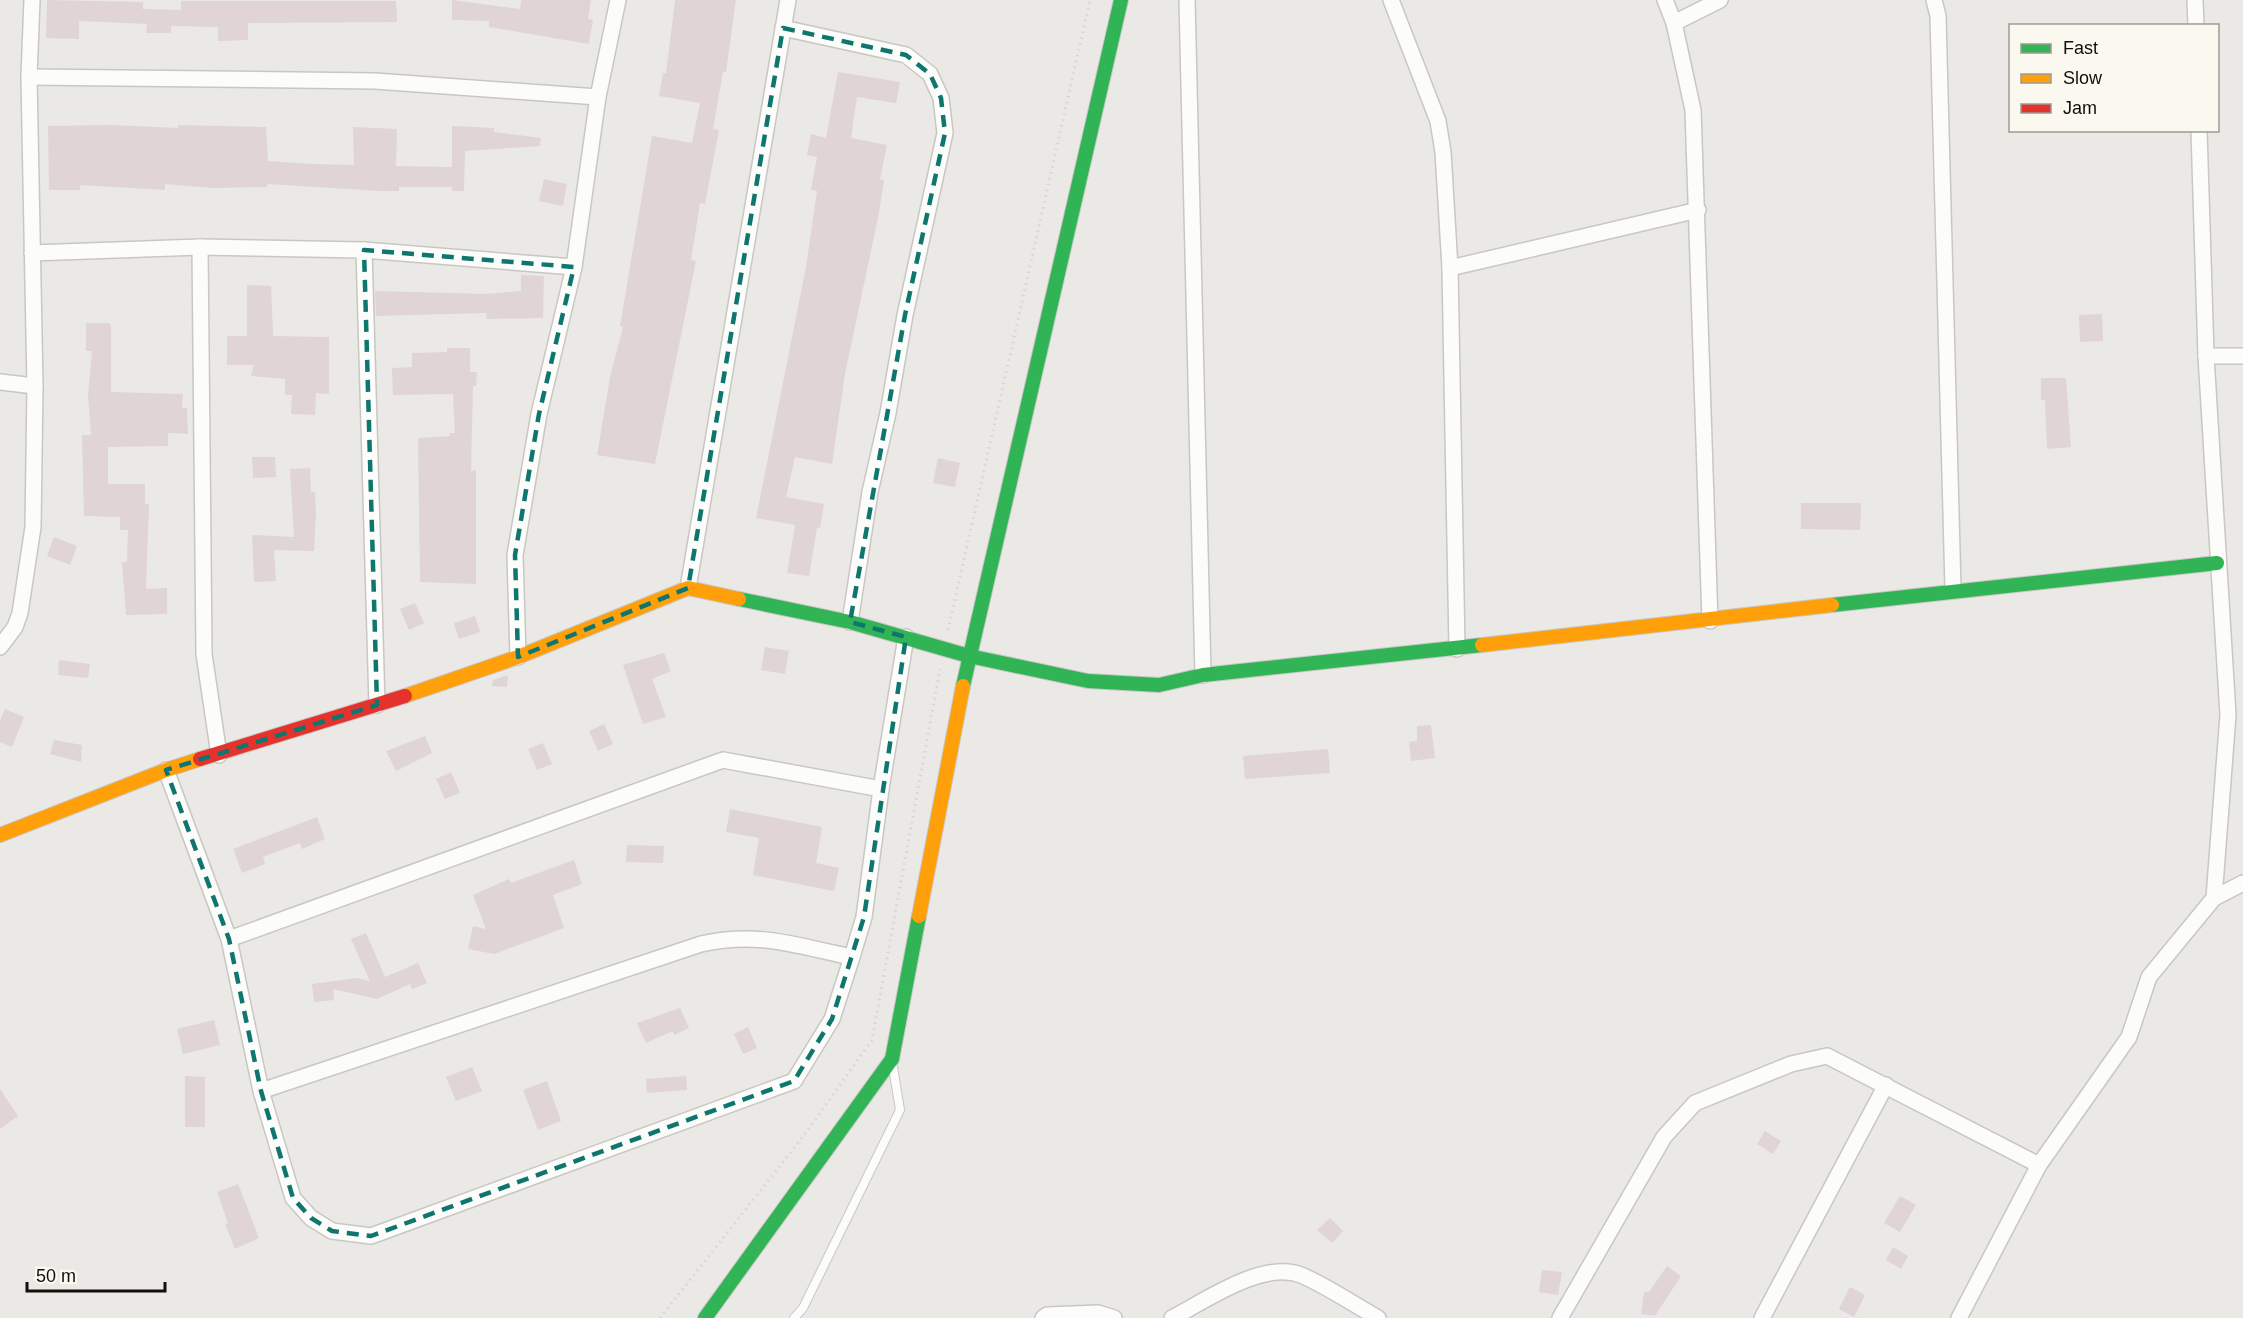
<svg xmlns="http://www.w3.org/2000/svg" width="2243" height="1318" font-family="Helvetica,sans-serif">
	<style>
		.building { fill: #e0d4d7 }
		.lines { fill: none; stroke-linecap: round; stroke-linejoin: round }
		.lane-casing { stroke: #c8c7c3; stroke-width: 10 }
		.street-casing { stroke: #c8c7c3; stroke-width: 18 }
		.fast-casing { stroke: #c8c7c3; stroke-width: 16 }
		.slow-casing { stroke: #c8c7c3; stroke-width: 16 }
		.jam-casing { stroke: #c8c7c3; stroke-width: 16 }
		.path { stroke: #d5d5d3; stroke-width: 3; stroke-dasharray: 1.5 4.5; stroke-linecap: butt }
		.lane { stroke: #fcfcfb; stroke-width: 8 }
		.street { stroke: #fcfcfb; stroke-width: 15 }
		.fast { stroke: #30b455; stroke-width: 14 }
		.slow { stroke: #ff9f0a; stroke-width: 14 }
		.jam { stroke: #e5322d; stroke-width: 14 }
		.marked { fill: none; stroke: #0f766e; stroke-width: 4.5; stroke-dasharray: 12 8; stroke-linejoin: round }
	</style>
	<rect width="100%" height="100%" fill="#ebe9e5"/>
	<g class="building">
		<polygon points="47,0 143,2 143,9 181,10 181,1 396,1 397,22 248,23 248,40 218,41 218,27 171,26 171,33 146,33 147,24 79,21 79,39 46,38"/>
		<polygon points="452,0 520,9 521,0 591,0 588,19 593,20 589,44 489,27 489,21 452,20"/>
		<polygon points="675,0 736,0 726,72 723,72 713,129 719,130 705,204 700,203 691,260 696,261 655,464 597,455 610,377 623,327 620,326 652,136 692,143 700,103 659,96 663,73 666,73"/>
		<polygon points="838,72 900,82 896,103 857,97 851,138 887,145 880,179 884,180 879,213 845,374 832,464 795,457 786,497 824,504 820,528 817,528 809,576 787,573 795,525 756,518 806,267 817,191 811,190 817,157 807,155 811,134 826,138"/>
		<polygon points="111,125 178,128 178,125 266,127 268,161 313,164 354,165 353,127 397,129 396,166 452,167 452,126 494,128 494,132 541,138 540,146 465,151 464,191 452,191 452,187 399,187 399,191 380,191 267,184 267,187 212,188 165,184 165,190 80,185 80,190 49,190 48,126"/>
		<polygon points="544,179 567,184 563,206 539,201"/>
		<polygon points="521,275 544,276 543,318 487,319 486,313 376,316 375,291 487,294 521,291"/>
		<polygon points="247,285 271,286 273,336 329,337 329,394 316,393 315,415 291,414 292,395 285,395 285,379 251,376 254,365 227,365 227,336 247,336"/>
		<polygon points="2102,314 2103,341 2080,342 2079,315"/>
		<polygon points="86,323 109,323 111,327 111,392 183,394 182,408 187,408 188,434 168,433 168,446 108,447 108,484 145,484 145,504 149,504 146,589 167,588 167,614 126,615 122,562 127,562 128,530 120,530 120,517 84,516 82,435 91,435 88,395 92,351 86,351"/>
		<polygon points="447,348 470,348 470,372 477,372 476,386 473,386 471,471 476,470 476,584 420,582 418,438 450,436 450,433 455,433 453,394 393,395 392,368 412,367 412,353 447,352"/>
		<polygon points="2041,378 2066,378 2071,447 2047,449 2045,400 2041,400"/>
		<polygon points="252,457 275,457 276,477 253,478"/>
		<polygon points="938,458 960,463 955,487 933,483"/>
		<polygon points="310,468 311,492 315,492 316,515 314,551 274,550 276,581 254,582 252,535 294,537 290,469"/>
		<polygon points="1801,503 1861,503 1860,530 1801,529"/>
		<polygon points="54,537 77,546 70,565 47,556"/>
		<polygon points="415,603 424,623 409,630 400,609"/>
		<polygon points="475,616 480,632 459,639 454,623"/>
		<polygon points="765,647 789,651 785,674 761,670"/>
		<polygon points="664,653 671,671 652,679 666,717 643,724 623,665"/>
		<polygon points="59,660 90,664 88,678 58,675"/>
		<polygon points="508,675 507,687 492,686 493,680"/>
		<polygon points="5,709 24,717 12,747 0,742 0,721"/>
		<polygon points="604,724 613,744 598,751 589,731"/>
		<polygon points="1431,725 1435,758 1411,761 1409,742 1417,741 1417,726"/>
		<polygon points="425,736 432,753 396,771 386,751"/>
		<polygon points="54,740 82,745 81,762 50,754"/>
		<polygon points="543,743 552,764 537,770 528,749"/>
		<polygon points="1328,749 1330,773 1245,779 1243,756"/>
		<polygon points="451,772 460,793 445,799 436,779"/>
		<polygon points="730,809 822,827 816,863 839,868 834,891 753,875 759,838 726,832"/>
		<polygon points="317,817 325,839 302,849 300,843 263,857 265,864 242,873 233,849"/>
		<polygon points="627,845 664,846 663,863 626,862"/>
		<polygon points="574,860 582,884 553,895 564,928 494,954 468,949 473,926 486,929 473,895 509,879 511,883"/>
		<polygon points="366,933 385,977 418,963 427,983 412,989 410,984 377,999 333,989 334,1000 314,1002 312,984 357,978 370,981 351,939"/>
		<polygon points="680,1008 689,1028 674,1035 673,1031 646,1043 637,1023"/>
		<polygon points="214,1020 220,1045 183,1054 177,1029"/>
		<polygon points="748,1027 757,1048 743,1054 734,1034"/>
		<polygon points="472,1067 482,1091 456,1101 446,1077"/>
		<polygon points="185,1076 205,1077 205,1127 185,1127"/>
		<polygon points="686,1076 687,1090 647,1093 646,1079"/>
		<polygon points="547,1081 561,1121 538,1130 523,1090"/>
		<polygon points="0,1089 18,1116 0,1129"/>
		<polygon points="1765,1131 1781,1141 1773,1154 1757,1144"/>
		<polygon points="238,1184 259,1238 235,1249 225,1224 228,1223 217,1192"/>
		<polygon points="1900,1196 1916,1205 1900,1232 1884,1223"/>
		<polygon points="1330,1218 1343,1231 1332,1243 1317,1230"/>
		<polygon points="1893,1247 1908,1256 1901,1269 1886,1260"/>
		<polygon points="1667,1266 1681,1276 1655,1316 1641,1314 1644,1292 1649,1292"/>
		<polygon points="1542,1270 1562,1272 1558,1295 1539,1292"/>
		<polygon points="1850,1287 1865,1295 1854,1317 1839,1309"/>
	</g>
	<g class="lines">
		<defs>
			<polyline id="lane" points="794,1318 803,1308 900,1110 893,1067"/>
			<g id="street">
				<polyline points="1187,0 1203,675"/>
				<polyline points="1391,0 1438,121 1443,152 1450,268 1457,649"/>
				<polyline points="1665,0 1674,23 1693,110 1710,621"/>
				<polyline points="1934,0 1938,16 1953,589"/>
				<polyline points="2195,0 2196,26"/>
				<polyline points="1674,23 1720,0"/>
				<polyline points="783,28 906,55 930,74 941,98 945,133 905,315 888,413 870,492 850,622"/>
				<polyline points="29,77 375,81 598,97"/>
				<polyline points="2199,130 2206,356 2228,715 2214,898"/>
				<polyline points="200,247 204,654 219,755"/>
				<polyline points="364,250 377,705"/>
				<polyline points="32,253 200,247 364,250 574,267"/>
				<polyline points="1450,268 1698,210"/>
				<polyline points="2206,356 2243,356"/>
				<polyline points="0,382 35,386"/>
				<polyline points="688,588 788,0"/>
				<polyline points="0,647 15,627 20,613 33,527 35,386 29,77 32,0"/>
				<polyline points="518,657 515,555 539,414 574,267 598,97 618,0"/>
				<path d="M166 770 229 939 261 1091 293 1198 311 1218 332 1231 371 1236 794 1081 832 1019 852 957C797 946 758 931 701 944L261 1091"/>
				<polyline points="229,939 723,760 881,789"/>
				<polyline points="852,957 864,917 881,789 906,637"/>
				<polyline points="1043,1318 1047,1315 1098,1313 1114,1318"/>
				<path d="M1172 1318C1205 1301 1263 1260 1301 1275 1327 1286 1353 1304 1378 1318"/>
				<polyline points="1560,1318 1664,1137 1695,1103 1791,1064 1827,1056 2039,1165"/>
				<polyline points="1762,1318 1886,1085"/>
				<polyline points="1959,1318 2039,1165 2129,1037 2149,977 2214,898 2243,883"/>
			</g>
			<g id="fast">
				<polyline points="739,599 850,622 969,656 1088,681 1159,685 1203,675 1482,645"/>
				<polyline points="1832,605 2217,563"/>
				<polyline points="963,686 1121,0"/>
				<polyline points="705,1318 892,1059 919,916"/>
			</g>
			<g id="slow">
				<polyline points="1482,645 1832,605"/>
				<polyline points="405,696 518,657 688,588 739,599"/>
				<polyline points="0,835 166,770 200,759"/>
				<polyline points="919,916 963,686"/>
			</g>
			<polyline id="jam" points="200,759 405,696"/>
		</defs>
		<use href="#lane" class="lane-casing"/>
		<use href="#street" class="street-casing"/>
		<use href="#fast" class="fast-casing"/>
		<use href="#slow" class="slow-casing"/>
		<use href="#jam" class="jam-casing"/>
		<g class="path">
			<polyline points="948,630 1090,0"/>
			<polyline points="660,1318 802,1138 872,1040 940,669"/>
		</g>
		<use href="#lane" class="lane"/>
		<use href="#street" class="street"/>
		<use href="#fast" class="fast"/>
		<use href="#slow" class="slow"/>
		<use href="#jam" class="jam"/>
	</g>
	<path class="marked" d="M783 28 906 55 930 74 941 98 945 133 905 315 850 622 906 637 864 917 832 1019 794 1081 371 1236 332 1231 311 1218 293 1198 261 1091 229 939 166 770 377 705 364 250 574 267 539 414 515 555 518 657 688 588Z"/>
	<rect x="2009" y="24" width="210" height="108" fill="#fbf8f0" stroke="#9d9b95" stroke-width="1.5"/>
	<rect x="2021" y="44" width="30" height="9" fill="#30b455" stroke="#9d9b95" stroke-width="1.5"/>
	<text x="2063" y="54" font-size="18" fill="#100f0d">Fast</text>
	<rect x="2021" y="74" width="30" height="9" fill="#ff9f0a" stroke="#9d9b95" stroke-width="1.5"/>
	<text x="2063" y="84" font-size="18" fill="#100f0d">Slow</text>
	<rect x="2021" y="104" width="30" height="9" fill="#e5322d" stroke="#9d9b95" stroke-width="1.5"/>
	<text x="2063" y="114" font-size="18" fill="#100f0d">Jam</text>
	<path d="M27 1282v9h138v-9" fill="none" stroke="#100f0d" stroke-width="3"/>
	<text x="36" y="1282" font-size="18" fill="#100f0d" stroke="#fbf8f0" stroke-width="4.5" paint-order="stroke">50 m</text>
</svg>
